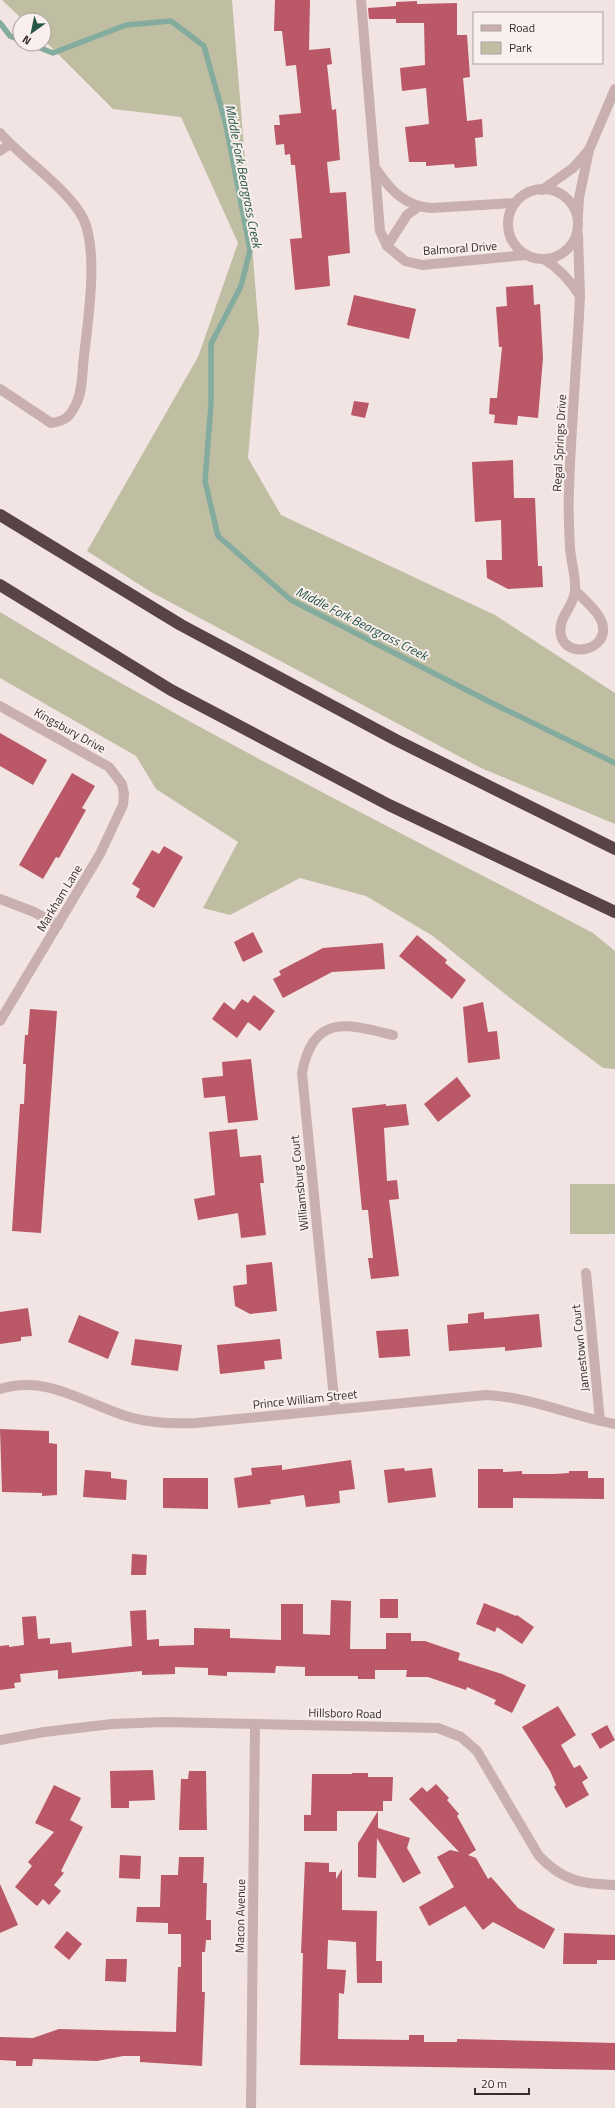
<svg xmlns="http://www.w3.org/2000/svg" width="615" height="2108" font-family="'Titillium Web',sans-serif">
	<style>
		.green { fill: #bfbea3 }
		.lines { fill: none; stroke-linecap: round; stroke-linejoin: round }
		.stream { stroke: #84ac9e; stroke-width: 5.5 }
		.building { fill: #ba5867 }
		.lane { stroke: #c9b0af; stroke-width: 10 }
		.street { stroke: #c9b0af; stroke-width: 10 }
		.highway { stroke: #584446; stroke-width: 12 }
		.labels { text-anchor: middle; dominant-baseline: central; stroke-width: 4; stroke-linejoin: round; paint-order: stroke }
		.street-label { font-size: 12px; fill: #382c2d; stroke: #f9f0ee }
		.water-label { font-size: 13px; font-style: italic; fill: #265646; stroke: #f9f0ee }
	</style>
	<rect width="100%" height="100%" fill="#f1e4e2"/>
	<g class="green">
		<polygon points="2,0 232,0 259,332 248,458 281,515 495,615 615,693 615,824 481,768 151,592 87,551 198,357 238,243 181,117 113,109 44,40 44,20 23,20"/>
		<path d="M0 612C192 729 394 829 593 933L615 951V1069L603 1068 510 998 433 936 366 896 300 878 230 915 203 908 238 842 156 789 136 756 0 678Z"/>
		<rect x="570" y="1184" width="45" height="50"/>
	</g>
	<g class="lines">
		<g class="stream">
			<polyline points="0,23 10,36 20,40"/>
			<polyline points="30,44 53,53 126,25 171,21 204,46 226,125 250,250 241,286 211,344 211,404 205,481 218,536 291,600 492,703 615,763"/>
		</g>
	</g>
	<g class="building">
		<polygon points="275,0 310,0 309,50 330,48 332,64 327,65 332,110 336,109 340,160 327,162 330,193 346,192 350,253 328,256 330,286 295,290 290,239 302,238 295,165 291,165 290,154 285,155 284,144 276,145 274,125 280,125 279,115 301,113 296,65 286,66 282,31 274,31"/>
		<polygon points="417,1 417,4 457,3 457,35 467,35 470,77 463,78 467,121 482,119 483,137 475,138 477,166 455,168 454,164 426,166 426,162 409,162 405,127 429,124 426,88 402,91 400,68 425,65 424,23 396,23 396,19 369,19 368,8 396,6 396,2"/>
		<polygon points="533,285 534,305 540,304 543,358 538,418 518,416 517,425 494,423 495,415 489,414 490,398 497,398 502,347 499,347 496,307 507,306 506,287"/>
		<polygon points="354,295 416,309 409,339 347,325"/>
		<polygon points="354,401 369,403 365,418 351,415"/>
		<polygon points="513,460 514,498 535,498 538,566 542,566 543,587 508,589 487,578 486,560 502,560 501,520 475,522 472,462"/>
		<polygon points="0,733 47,760 33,785 0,766"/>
		<polygon points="72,773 95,786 82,808 86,810 59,858 56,857 43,879 19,865"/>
		<polygon points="164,846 183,857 154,908 136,897 140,889 132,884 152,850 159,854"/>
		<polygon points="253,932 263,952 243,962 234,942"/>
		<polygon points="417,935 447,960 445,963 466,980 452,999 399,956"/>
		<polygon points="383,943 385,969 332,972 283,998 273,979 281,975 279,971 323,948"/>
		<polygon points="254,995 275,1011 260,1031 248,1022 237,1038 212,1019 224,1002 234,1010 242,999 248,1003"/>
		<polygon points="483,1002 488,1032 497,1031 500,1059 468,1063 463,1007"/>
		<polygon points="30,1009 57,1011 41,1233 12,1231 20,1104 24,1104 26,1064 23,1064 25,1035 28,1035"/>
		<polygon points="251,1059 258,1120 228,1123 225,1096 204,1098 202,1078 223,1076 222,1062"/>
		<polygon points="457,1077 471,1096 438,1122 424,1104"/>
		<polygon points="386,1104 386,1106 406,1104 409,1125 384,1128 387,1181 397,1180 399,1199 389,1200 399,1276 371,1279 368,1258 373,1258 368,1210 362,1210 352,1108"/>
		<polygon points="237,1129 240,1157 261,1155 264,1183 260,1183 266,1235 241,1238 238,1213 198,1220 194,1199 215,1195 209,1132"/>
		<polygon points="272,1262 277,1311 250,1314 235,1306 233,1286 247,1284 246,1265"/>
		<polygon points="28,1308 32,1336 21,1337 21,1341 0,1344 0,1312"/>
		<polygon points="484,1312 484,1319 539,1314 542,1347 505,1351 505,1347 449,1351 447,1325 468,1323 468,1314"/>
		<polygon points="79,1315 119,1332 108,1359 68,1342"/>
		<polygon points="408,1329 410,1356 379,1358 376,1331"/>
		<polygon points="135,1339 182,1345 178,1371 131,1365"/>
		<polygon points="280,1339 282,1359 264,1361 265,1369 220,1374 217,1345"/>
		<polygon points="0,1429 49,1431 49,1443 57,1444 57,1495 42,1496 42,1493 2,1492"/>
		<polygon points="351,1460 355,1489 339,1491 340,1503 306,1507 304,1495 270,1500 271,1504 238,1508 234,1478 252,1475 251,1468 282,1465 282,1470"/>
		<polygon points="404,1468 405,1471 432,1468 436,1497 388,1503 384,1470"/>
		<polygon points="478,1469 503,1469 503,1472 522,1471 522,1474 554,1474 569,1473 569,1471 588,1471 588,1478 604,1478 604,1499 513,1498 513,1508 478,1508"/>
		<polygon points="85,1470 111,1472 111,1478 127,1480 126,1500 83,1497"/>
		<polygon points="163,1478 208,1478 208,1509 163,1508"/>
		<polygon points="132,1554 147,1555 146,1575 131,1575"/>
		<rect x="380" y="1599" width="18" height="19"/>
		<polygon points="331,1600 351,1601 350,1649 386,1649 386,1633 411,1633 411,1641 425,1641 460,1653 458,1660 502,1674 526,1685 512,1713 494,1704 496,1700 467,1687 466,1690 428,1677 406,1677 407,1670 375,1670 375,1679 358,1679 358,1676 305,1676 305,1667 276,1666 275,1673 227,1672 227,1676 208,1675 208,1668 175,1667 175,1674 142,1675 142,1671 58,1679 58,1670 20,1674 21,1682 14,1683 15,1688 0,1690 0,1646 9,1645 9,1647 24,1645 22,1617 36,1616 38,1639 50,1638 50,1644 71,1642 72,1653 132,1646 130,1611 146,1610 147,1640 159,1639 159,1646 194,1645 194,1628 230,1629 230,1638 281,1640 281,1604 303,1604 303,1634 330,1635"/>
		<polygon points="484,1603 516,1616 517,1615 534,1627 522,1644 497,1627 495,1632 476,1624"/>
		<polygon points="558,1706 576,1735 561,1745 574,1768 580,1765 588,1778 582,1782 589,1795 566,1808 554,1787 556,1785 550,1771 522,1727"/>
		<polygon points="607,1725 615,1740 600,1749 591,1734"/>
		<polygon points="153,1770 155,1800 129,1801 129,1808 111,1808 110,1771"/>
		<polygon points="189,1771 206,1771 207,1830 179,1830 181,1779 188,1779"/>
		<polygon points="352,1773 368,1773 368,1777 393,1777 392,1801 383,1801 383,1811 378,1811 378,1828 410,1838 407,1848 421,1873 403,1883 377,1838 376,1878 358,1877 358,1843 378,1811 337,1811 337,1831 304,1831 304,1815 311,1815 312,1774 352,1774"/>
		<polygon points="436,1784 449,1798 447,1800 459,1814 457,1816 476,1850 468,1855 476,1858 488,1879 491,1877 518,1908 555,1929 544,1949 493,1922 483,1930 465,1906 429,1926 419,1907 454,1887 437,1857 450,1850 459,1852 409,1799 422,1787 427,1792"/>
		<polygon points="54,1785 81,1798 70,1820 83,1827 61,1871 64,1873 54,1885 61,1891 49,1905 43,1899 37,1906 15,1887 32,1866 28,1862 54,1832 35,1823"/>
		<polygon points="120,1855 141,1856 140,1879 119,1878"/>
		<polygon points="179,1857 204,1857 203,1883 207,1883 206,1920 211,1920 211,1940 206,1940 205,1952 202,1952 202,1992 205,1992 202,2066 140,2062 140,2056 123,2056 97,2061 33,2059 32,2066 16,2066 16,2061 0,2060 0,2037 33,2038 59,2029 176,2032 178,1967 181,1967 181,1934 168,1934 168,1923 136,1922 137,1907 160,1907 161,1875 178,1875"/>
		<polygon points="305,1862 329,1863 329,1872 336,1872 336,1879 342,1869 342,1910 377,1911 376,1961 382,1961 382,1983 357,1983 356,1942 328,1940 327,1969 346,1970 344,1994 339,1993 338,2039 409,2040 409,2035 424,2035 424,2042 457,2042 457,2039 615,2043 615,2070 300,2065 303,1953 301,1953"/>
		<polygon points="0,1884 18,1925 0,1933"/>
		<polygon points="67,1931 82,1944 69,1960 54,1947"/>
		<polygon points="564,1933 615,1935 615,1960 597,1960 597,1964 563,1964"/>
		<polygon points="106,1959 127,1959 126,1982 105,1981"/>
	</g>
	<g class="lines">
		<g class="lane">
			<path d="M0 133C23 159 68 189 83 218 99 251 88 319 84 356 82 371 83 391 76 404 70 417 65 421 51 423L0 389"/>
			<polyline points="0,151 10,144"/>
		</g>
		<g class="street">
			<polyline points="361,0 380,231 387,246 405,261 422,265 526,255"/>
			<path d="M376 169C390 190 405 206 431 208L515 203"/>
			<circle cx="543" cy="224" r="35"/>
			<polyline points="542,190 573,168 588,151"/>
			<polyline points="578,216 579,198 589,150 615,89"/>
			<polyline points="387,246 407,215 418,207"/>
			<path d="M544 259C560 269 570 280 580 296L578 235"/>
			<path d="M576 591C584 600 602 614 603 627 606 651 566 659 561 635 557 617 575 606 575 590 576 576 571 562 570 548 569 529 568 509 569 490 571 426 577 361 580 296"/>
			<polyline points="0,706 109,767 122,784 124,794 123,805 100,854 0,1021"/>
			<polyline points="0,899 34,912 58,925"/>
			<polyline points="586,1273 600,1421"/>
			<path d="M0 1389C47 1374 85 1404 129 1417 150 1423 174 1424 196 1423L486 1395C531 1397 571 1416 615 1424"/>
			<path d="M335 1409 302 1073C313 1013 348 1024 393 1035"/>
			<path d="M0 1740 44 1732 112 1724 164 1722 438 1728 461 1737 477 1751 539 1856C563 1881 581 1884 615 1885"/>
			<polyline points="251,2108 255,1725"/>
		</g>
		<g class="highway">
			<polyline points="0,515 181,625 396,740 615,849"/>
			<polyline points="0,585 171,690 389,805 615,912"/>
		</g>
	</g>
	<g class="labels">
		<g class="street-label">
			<text transform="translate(460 248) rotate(-4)">Balmoral Drive</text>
			<text transform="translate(559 443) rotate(-87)">Regal Springs Drive</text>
			<text transform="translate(70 730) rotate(29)">Kingsbury Drive</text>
			<text transform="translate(59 898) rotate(-59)">Markham Lane</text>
			<text transform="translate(299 1183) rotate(-96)">Williamsburg Court</text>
			<text transform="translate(580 1348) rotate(-96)">Jamestown Court</text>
			<text transform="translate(305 1399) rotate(-6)">Prince William Street</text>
			<text transform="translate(345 1713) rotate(1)">Hillsboro Road</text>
			<text transform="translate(240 1916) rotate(-89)">Macon Avenue</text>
		</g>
		<g class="water-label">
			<text transform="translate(244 176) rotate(79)">Middle Fork Beargrass Creek</text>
			<text transform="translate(362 623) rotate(27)">Middle Fork Beargrass Creek</text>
		</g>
	</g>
	<rect x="473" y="12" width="130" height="52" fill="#f9f0ee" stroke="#aca2a1"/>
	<rect x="481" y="25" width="20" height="6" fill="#c9b0af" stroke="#aca2a1"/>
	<text x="509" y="32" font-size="12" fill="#382c2d">Road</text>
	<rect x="481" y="42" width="20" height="12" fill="#bfbea3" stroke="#aca2a1"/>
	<text x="509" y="52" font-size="12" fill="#382c2d">Park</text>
	<g transform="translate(32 32) rotate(213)"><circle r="19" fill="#f9f0ee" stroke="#aca2a1"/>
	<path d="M0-3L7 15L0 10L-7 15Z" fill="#265646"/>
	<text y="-6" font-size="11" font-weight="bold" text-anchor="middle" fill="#382c2d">N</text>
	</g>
	<path d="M475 2088v6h54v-6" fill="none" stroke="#382c2d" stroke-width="2"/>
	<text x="481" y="2088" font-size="12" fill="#382c2d" stroke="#f9f0ee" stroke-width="3" paint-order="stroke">20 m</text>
</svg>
